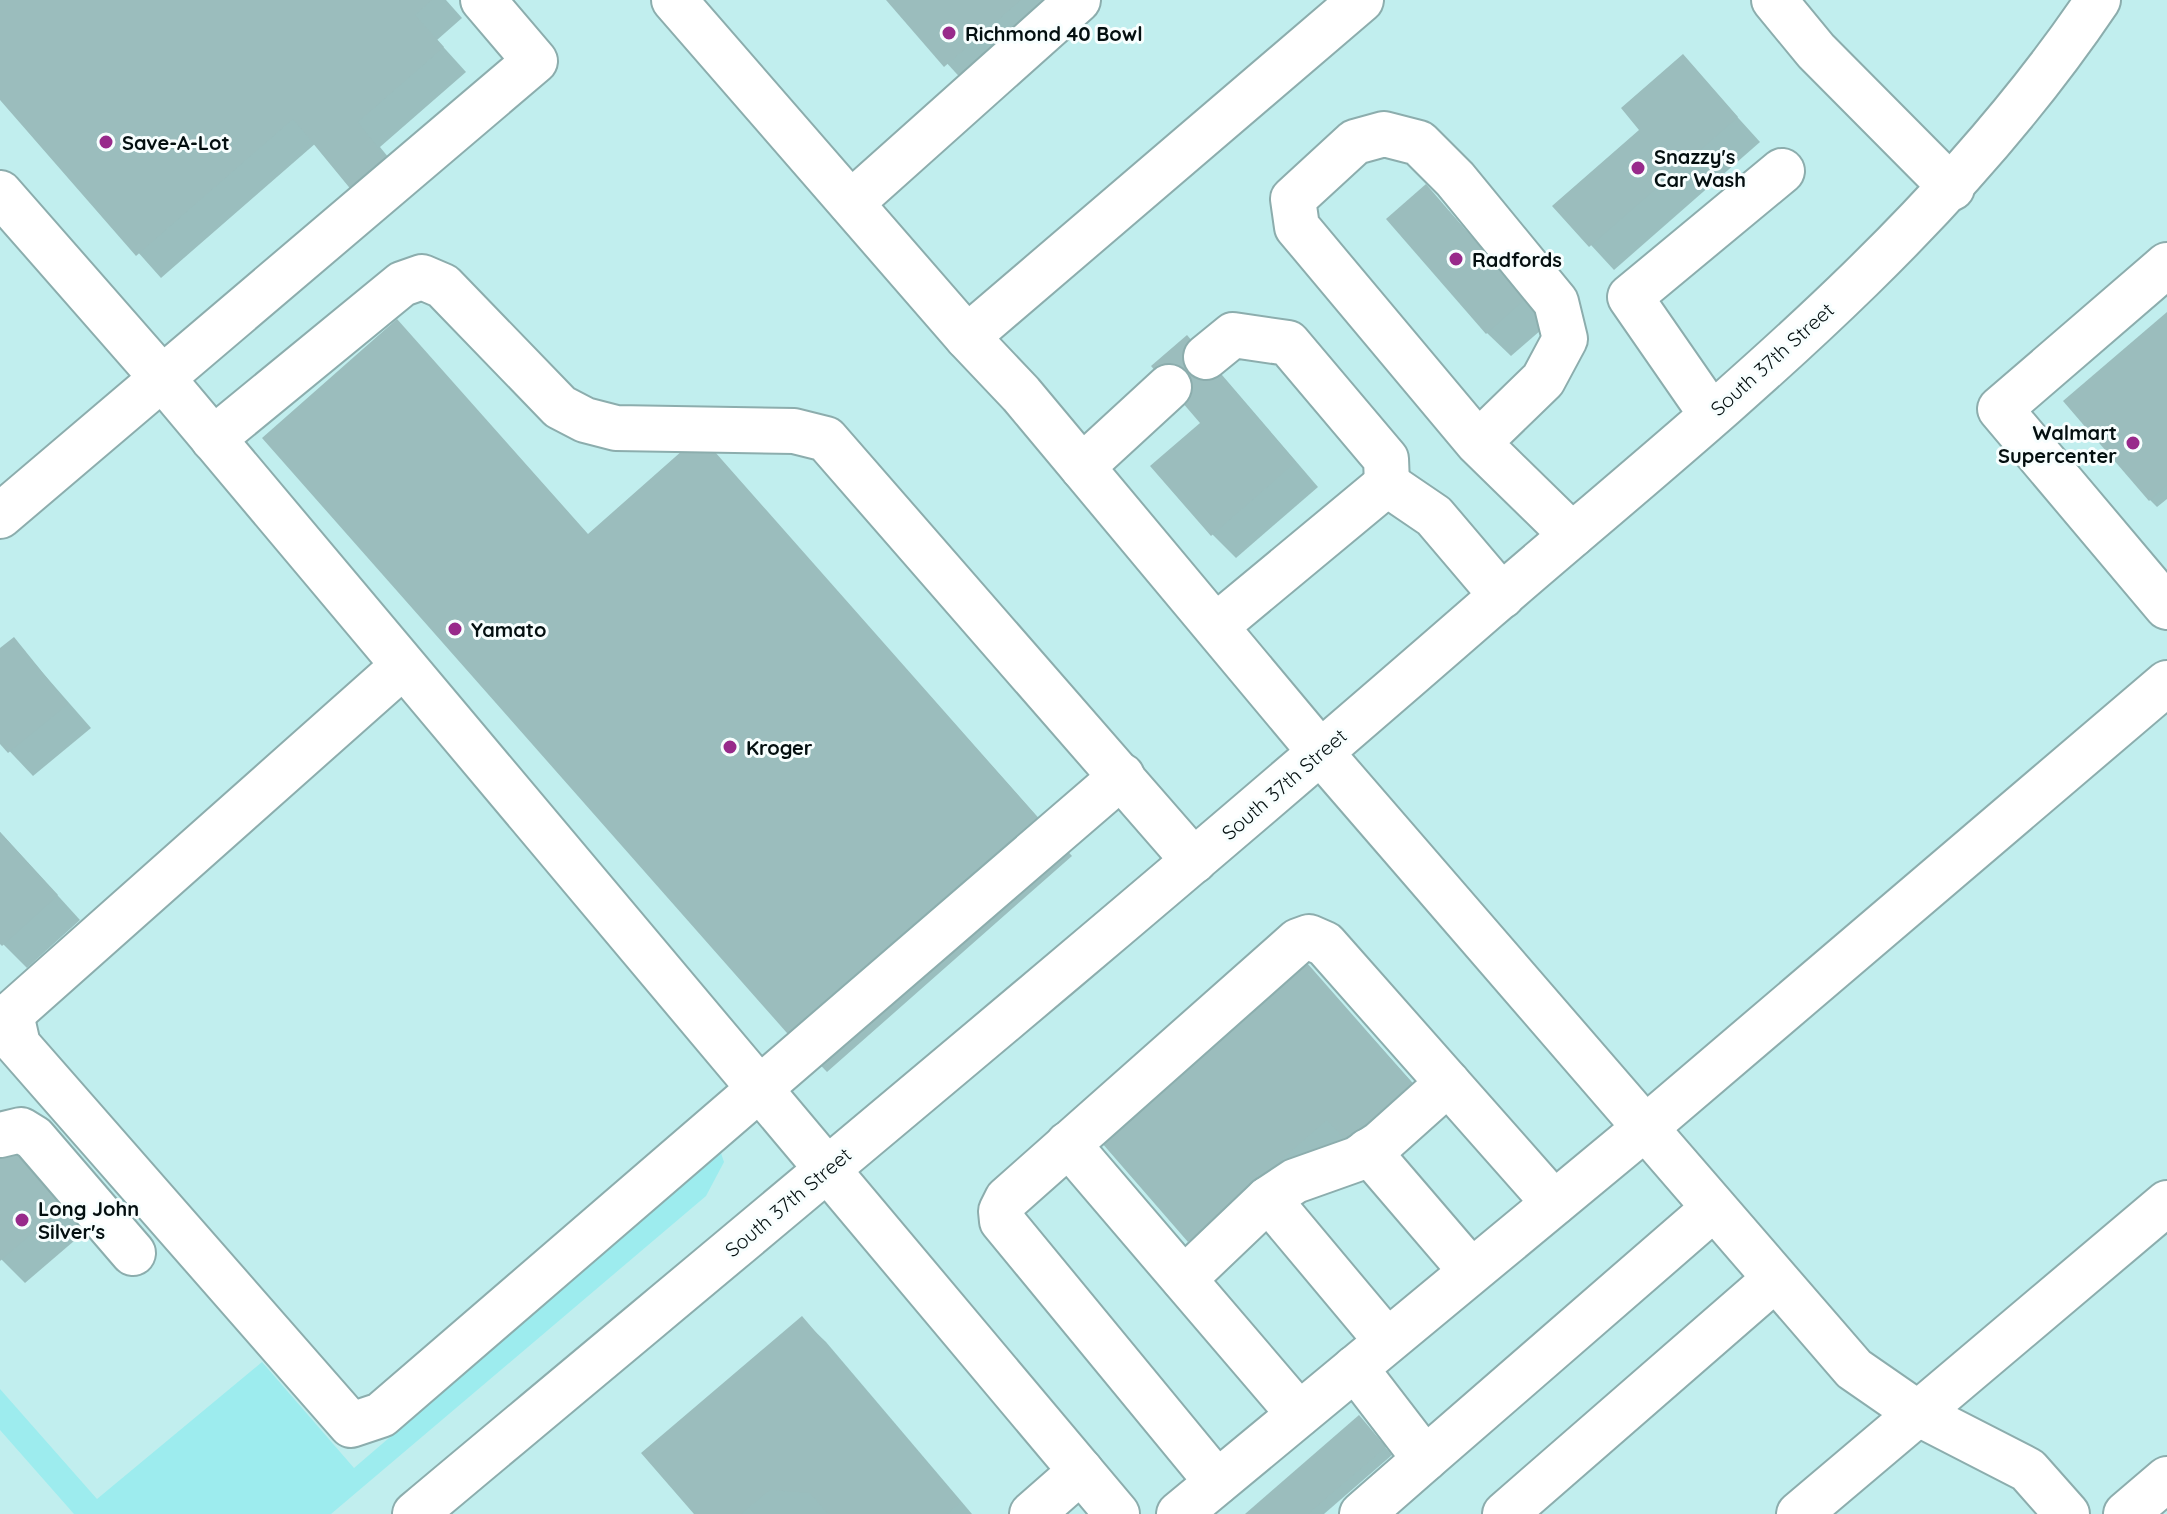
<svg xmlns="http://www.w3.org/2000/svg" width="2167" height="1514" font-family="Quicksand,sans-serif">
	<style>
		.built { fill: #c1eeee }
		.green { fill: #9decee }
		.shadow { fill: #0003 }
		.building { fill: #9bbdbd }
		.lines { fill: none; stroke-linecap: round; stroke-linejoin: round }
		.minor-casing { stroke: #8cadad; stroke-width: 48 }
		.minor { stroke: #fff; stroke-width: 44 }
		.poi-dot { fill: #982a8b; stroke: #f7fefe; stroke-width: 3 }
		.labels { text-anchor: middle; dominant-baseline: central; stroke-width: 6; stroke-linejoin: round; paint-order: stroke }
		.poi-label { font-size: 20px; font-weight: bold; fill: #040f10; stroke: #f7fefe; text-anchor: start }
		.street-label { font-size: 20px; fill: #040f10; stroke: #f7fefe }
	</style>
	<rect width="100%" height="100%" fill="#d4f7f8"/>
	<rect class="built" x="0" y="0" width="2167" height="1514"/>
	<polygon class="green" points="721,1153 724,1162 706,1196 331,1514 74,1514 0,1430 0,1389 97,1499 262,1362 354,1468"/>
	<g class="shadow">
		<polygon points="0,0 446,0 462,18 437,40 466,72 380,147 410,184 316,143 161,278 0,97"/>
		<polygon points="889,0 1088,0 977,96"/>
		<polygon points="1683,57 1760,142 1614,270 1555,206 1642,130"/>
		<polygon points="1449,211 1548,324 1511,356 1487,333"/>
		<polygon points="2167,315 2167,499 2157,507 2150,500"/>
		<polygon points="397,322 589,536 700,438 1072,856 827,1072 804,1048"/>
		<polygon points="1210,361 1318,487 1236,558 1212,534 1203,423"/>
		<polygon points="14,640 91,728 33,776 0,741 0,651"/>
		<polygon points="0,832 80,920 27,968 0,941"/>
		<polygon points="1300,958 1438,1111 1351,1143 1213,1264 1189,1240"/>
		<polygon points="32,1165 88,1229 25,1283 0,1258"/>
		<polygon points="802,1319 826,1342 972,1514 696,1514"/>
		<polygon points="1366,1425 1392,1455 1324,1514 1248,1514"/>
	</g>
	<g class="building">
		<polygon points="0,0 432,0 415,15 444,47 358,122 387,159 353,192 293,119 136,256 0,100"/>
		<polygon points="886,0 1021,0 944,67"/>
		<polygon points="1683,54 1738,117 1589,247 1552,206 1639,130 1621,108"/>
		<polygon points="1426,184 1525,299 1486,334 1386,219"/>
		<polygon points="2167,312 2167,485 2149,501 2063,401"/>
		<polygon points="397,319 588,534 700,435 1050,831 802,1050 262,438"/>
		<polygon points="1187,335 1296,462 1211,536 1150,466 1200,423 1151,366"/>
		<polygon points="14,637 68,704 8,753 0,744 0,648"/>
		<polygon points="0,832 58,895 2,946 0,944"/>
		<polygon points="1300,955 1415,1086 1349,1144 1327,1120 1188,1242 1095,1135"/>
		<polygon points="8,1139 66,1204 0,1261 0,1146"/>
		<polygon points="802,1316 961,1502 947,1514 828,1514 810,1493 770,1490 741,1514 694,1514 641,1453"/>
		<polygon points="1359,1415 1386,1447 1308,1514 1245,1514"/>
	</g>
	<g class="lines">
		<defs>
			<g id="minor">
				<polyline points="674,0 967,337"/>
				<polyline points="1361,0 967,337 1021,394 1321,753 1854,1369 1919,1414 2028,1470 2067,1514"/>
				<polyline points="1774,0 1816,51 1952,188"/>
				<polyline points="0,193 163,379 1117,1514"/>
				<polyline points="851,203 1078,0"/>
				<polyline points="2167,265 2000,409 2167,607"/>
				<polyline points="1206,357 1233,335 1288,343 1386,459 1387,484"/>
				<polyline points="1711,414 1630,297 1782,171"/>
				<polyline points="213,439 402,284 422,277 443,286 560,407 585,420 616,428 794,431 826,439 1194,861"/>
				<polyline points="1478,443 1543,380 1565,339 1556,302 1455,179 1419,143 1384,134 1355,142 1293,199 1297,227 1478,443 1572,535"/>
				<polyline points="1082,467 1169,387"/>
				<polyline points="1387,484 1434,516 1502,596"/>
				<polyline points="0,516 535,61 483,0"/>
				<polyline points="1216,626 1387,484"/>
				<polyline points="11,1014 18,1045 351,1425 381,1415 1122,776"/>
				<polyline points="0,1024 403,666"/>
				<polyline points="0,1135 21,1130 34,1138 133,1253"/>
				<polyline points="1068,1144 1299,1414"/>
				<polyline points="1368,1151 1471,1271"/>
				<polyline points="1268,1199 1387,1341"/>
				<polyline points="1184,1279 1268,1199 1295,1181 1357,1159 1381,1143 1448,1083"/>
				<polyline points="1355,1368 1425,1459 1362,1514"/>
				<polyline points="1425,1459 1714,1208"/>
				<polyline points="1217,1482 1002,1221 1001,1211 1007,1199 1298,941 1309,937 1325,944 1554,1203"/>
				<path d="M415 1514C773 1214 1134 916 1486 609 1703 421 1936 241 2098 0"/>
				<polyline points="1032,1514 1081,1471"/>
				<polyline points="1179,1514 1645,1128 2167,683"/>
				<polyline points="1505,1514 1775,1279"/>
				<polyline points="1799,1514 2167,1203"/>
				<polyline points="2126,1514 2167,1479"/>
			</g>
		</defs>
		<use href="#minor" class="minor-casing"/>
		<use href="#minor" class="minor"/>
	</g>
	<g class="poi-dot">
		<circle cx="949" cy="33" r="8"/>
		<circle cx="106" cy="142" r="8"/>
		<circle cx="1638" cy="168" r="8"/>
		<circle cx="1456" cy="259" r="8"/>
		<circle cx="2133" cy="443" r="8"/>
		<circle cx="455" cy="629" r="8"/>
		<circle cx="730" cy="747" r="8"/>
		<circle cx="22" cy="1220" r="8"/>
	</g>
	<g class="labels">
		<g class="poi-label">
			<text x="965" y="33">Richmond 40 Bowl</text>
			<text x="122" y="142">Save-A-Lot</text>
			<text x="1654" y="156">Snazzy's<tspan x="1654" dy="23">Car Wash</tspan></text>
			<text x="1472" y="259">Radfords</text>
			<text x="2117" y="432" text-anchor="end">Walmart<tspan x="2117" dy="23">Supercenter</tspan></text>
			<text x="471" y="629">Yamato</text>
			<text x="746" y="747">Kroger</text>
			<text x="38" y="1208">Long John<tspan x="38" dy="23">Silver's</tspan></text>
		</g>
		<g class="street-label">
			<text transform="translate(1772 359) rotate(-42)">South 37th Street</text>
			<text transform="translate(1284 784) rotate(-41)">South 37th Street</text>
			<text transform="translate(788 1202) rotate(-40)">South 37th Street</text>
		</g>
	</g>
</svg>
